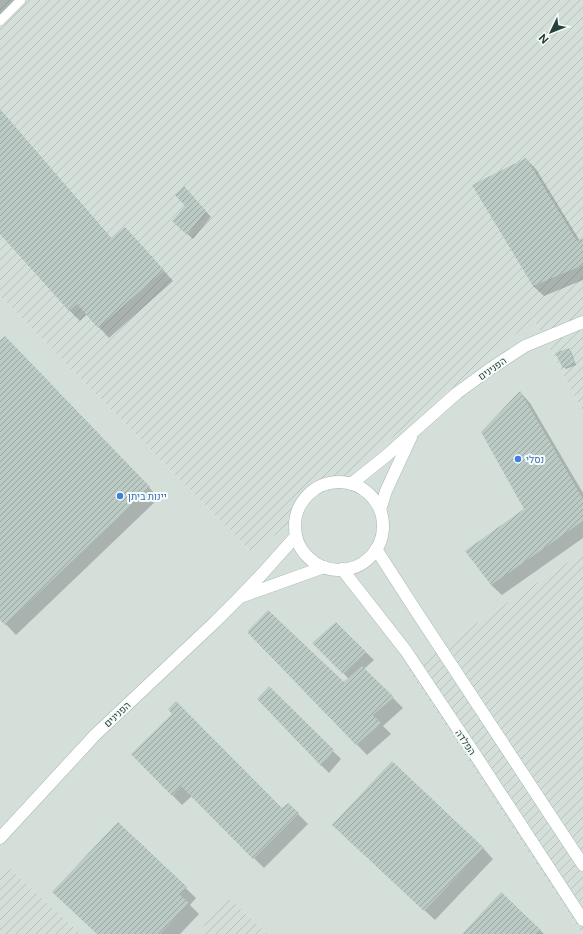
<svg xmlns="http://www.w3.org/2000/svg" width="583" height="934" font-family="'Public Sans',Heebo,sans-serif">
	<style>
		.built { fill: #d4dfda }
		.industrial { fill: url(#industrial-furrows) }
		.shadow { fill: #0003 }
		.building { fill: url(#building-hatch) }
		.lines { fill: none; stroke-linecap: round; stroke-linejoin: round }
		.service-casing { stroke: #a8b8b2; stroke-width: 10 }
		.tertiary-casing { stroke: #a8b8b2; stroke-width: 13 }
		.service { stroke: #fff; stroke-width: 9 }
		.tertiary { stroke: #fff; stroke-width: 12 }
		.shop-dot { fill: #3f7fe0; stroke: #f7fbf9; stroke-width: 1.5 }
		.labels { text-anchor: middle; dominant-baseline: central; stroke-width: 4; stroke-linejoin: round; paint-order: stroke }
		.street-label { font-size: 10px; fill: #24423a; stroke: #f7fbf9 }
		.shop-label { font-size: 10px; fill: #366cbe; stroke: #f7fbf9; text-anchor: start }
	</style>
	<defs>
		<pattern id="industrial-furrows" width="10" height="10" patternUnits="userSpaceOnUse"><rect width="10" height="10" fill="#d4dfda"/><path d="M-1 1l2-2M0 10L10 0M9 11l2-2" fill="none" stroke="#b6c1bc"/></pattern>
		<pattern id="building-hatch" width="6" height="6" patternUnits="userSpaceOnUse"><rect width="6" height="6" fill="#bbcac4"/><path d="M-1 1l2-2M0 6l6-6M5 7l2-2" fill="none" stroke="#98a6a0"/></pattern>
	</defs>
	<rect width="100%" height="100%" fill="#e6efeb"/>
	<polygon class="built" points="0,296 250,551 279,533 534,319 583,412 583,552 408,669 582,934 268,934 226,897 198,934 81,934 7,866 0,873"/>
	<g class="industrial">
		<polygon points="0,0 583,0 583,412 534,319 279,533 250,551 0,296"/>
		<polygon points="583,552 583,934 582,934 408,669"/>
		<polygon points="7,866 81,934 0,934 0,873"/>
		<polygon points="226,896 268,934 198,934"/>
	</g>
	<g class="shadow">
		<polygon points="0,0 26,0 0,26"/>
		<polygon points="0,110 112,239 135,238 173,281 109,338 87,314 80,321 70,311 0,232"/>
		<polygon points="526,159 536,169 580,241 583,240 583,280 544,296 533,286"/>
		<polygon points="189,193 211,217 193,239 178,226 187,206"/>
		<polygon points="0,342 15,347 159,498 16,635 0,618"/>
		<polygon points="568,349 571,351 576,365 566,369 564,367"/>
		<polygon points="520,392 530,403 583,493 583,538 502,595 491,585 525,510"/>
		<polygon points="336,623 374,660 364,669 403,708 383,726 391,734 367,755 248,632 344,684 349,679 313,643"/>
		<polygon points="269,688 341,759 329,773 321,765"/>
		<polygon points="173,714 282,810 288,804 308,824 264,868 192,796 182,805 132,754"/>
		<polygon points="118,824 196,898 190,905 199,914 180,934 98,934"/>
		<polygon points="344,835 483,848 493,859 435,920"/>
		<polygon points="501,893 544,934 463,934"/>
	</g>
	<g class="building">
		<polygon points="0,109 111,238 125,227 164,270 98,328 77,304 69,311 0,234"/>
		<polygon points="526,158 577,241 583,239 583,265 533,286 472,185"/>
		<polygon points="184,186 206,211 187,235 172,221 185,206 175,195"/>
		<polygon points="5,336 150,487 5,625 0,620 0,340"/>
		<polygon points="569,348 575,363 563,368 555,353"/>
		<polygon points="520,391 583,499 583,521 491,585 465,551 524,509 481,432"/>
		<polygon points="268,610 344,682 362,666 394,697 373,715 381,723 356,745 247,632"/>
		<polygon points="336,622 366,652 343,674 312,643"/>
		<polygon points="269,686 334,750 321,766 257,699"/>
		<polygon points="176,701 282,808 288,803 299,813 253,859 181,786 172,796 131,754 172,714 168,709"/>
		<polygon points="392,761 484,848 424,911 332,825"/>
		<polygon points="118,822 187,887 180,895 189,903 160,934 97,934 52,892"/>
		<polygon points="501,892 541,930 537,934 462,934"/>
	</g>
	<g class="lines">
		<defs>
			<polyline id="service" points="0,21 21,0"/>
			<g id="tertiary">
				<circle cx="339" cy="526" r="44"/>
				<polyline points="351,484 386,456 457,393 490,369 525,346 583,322"/>
				<polyline points="380,510 386,491 411,437"/>
				<polyline points="376,549 416,611 583,865"/>
				<polyline points="342,569 406,651 476,756 583,920"/>
				<polyline points="243,596 324,567"/>
				<polyline points="0,838 95,735 215,622 240,597 262,574 296,536"/>
			</g>
		</defs>
		<use href="#service" class="service-casing"/>
		<use href="#tertiary" class="tertiary-casing"/>
		<use href="#service" class="service"/>
		<use href="#tertiary" class="tertiary"/>
	</g>
	<g class="shop-dot">
		<circle cx="518" cy="459" r="4"/>
		<circle cx="120" cy="496" r="4"/>
	</g>
	<g class="labels">
		<g class="street-label">
			<text transform="translate(492 368) rotate(-35)">הפנינים</text>
			<text transform="translate(117 714) rotate(-43)">הפנינים</text>
			<text transform="translate(466 742) rotate(56)">הפלדה</text>
		</g>
		<g class="shop-label">
			<text x="526" y="459">נסלי</text>
			<text x="128" y="496">יינות ביתן</text>
		</g>
	</g>
	<g transform="translate(551 32) rotate(227)" stroke="#f7fbf9" stroke-width="3" paint-order="stroke">
	<path d="M0-3L7 15L0 10L-7 15Z" fill="#24423a"/>
	<text y="-6" font-size="11" font-weight="bold" text-anchor="middle" fill="#24423a">N</text>
	</g>
</svg>
